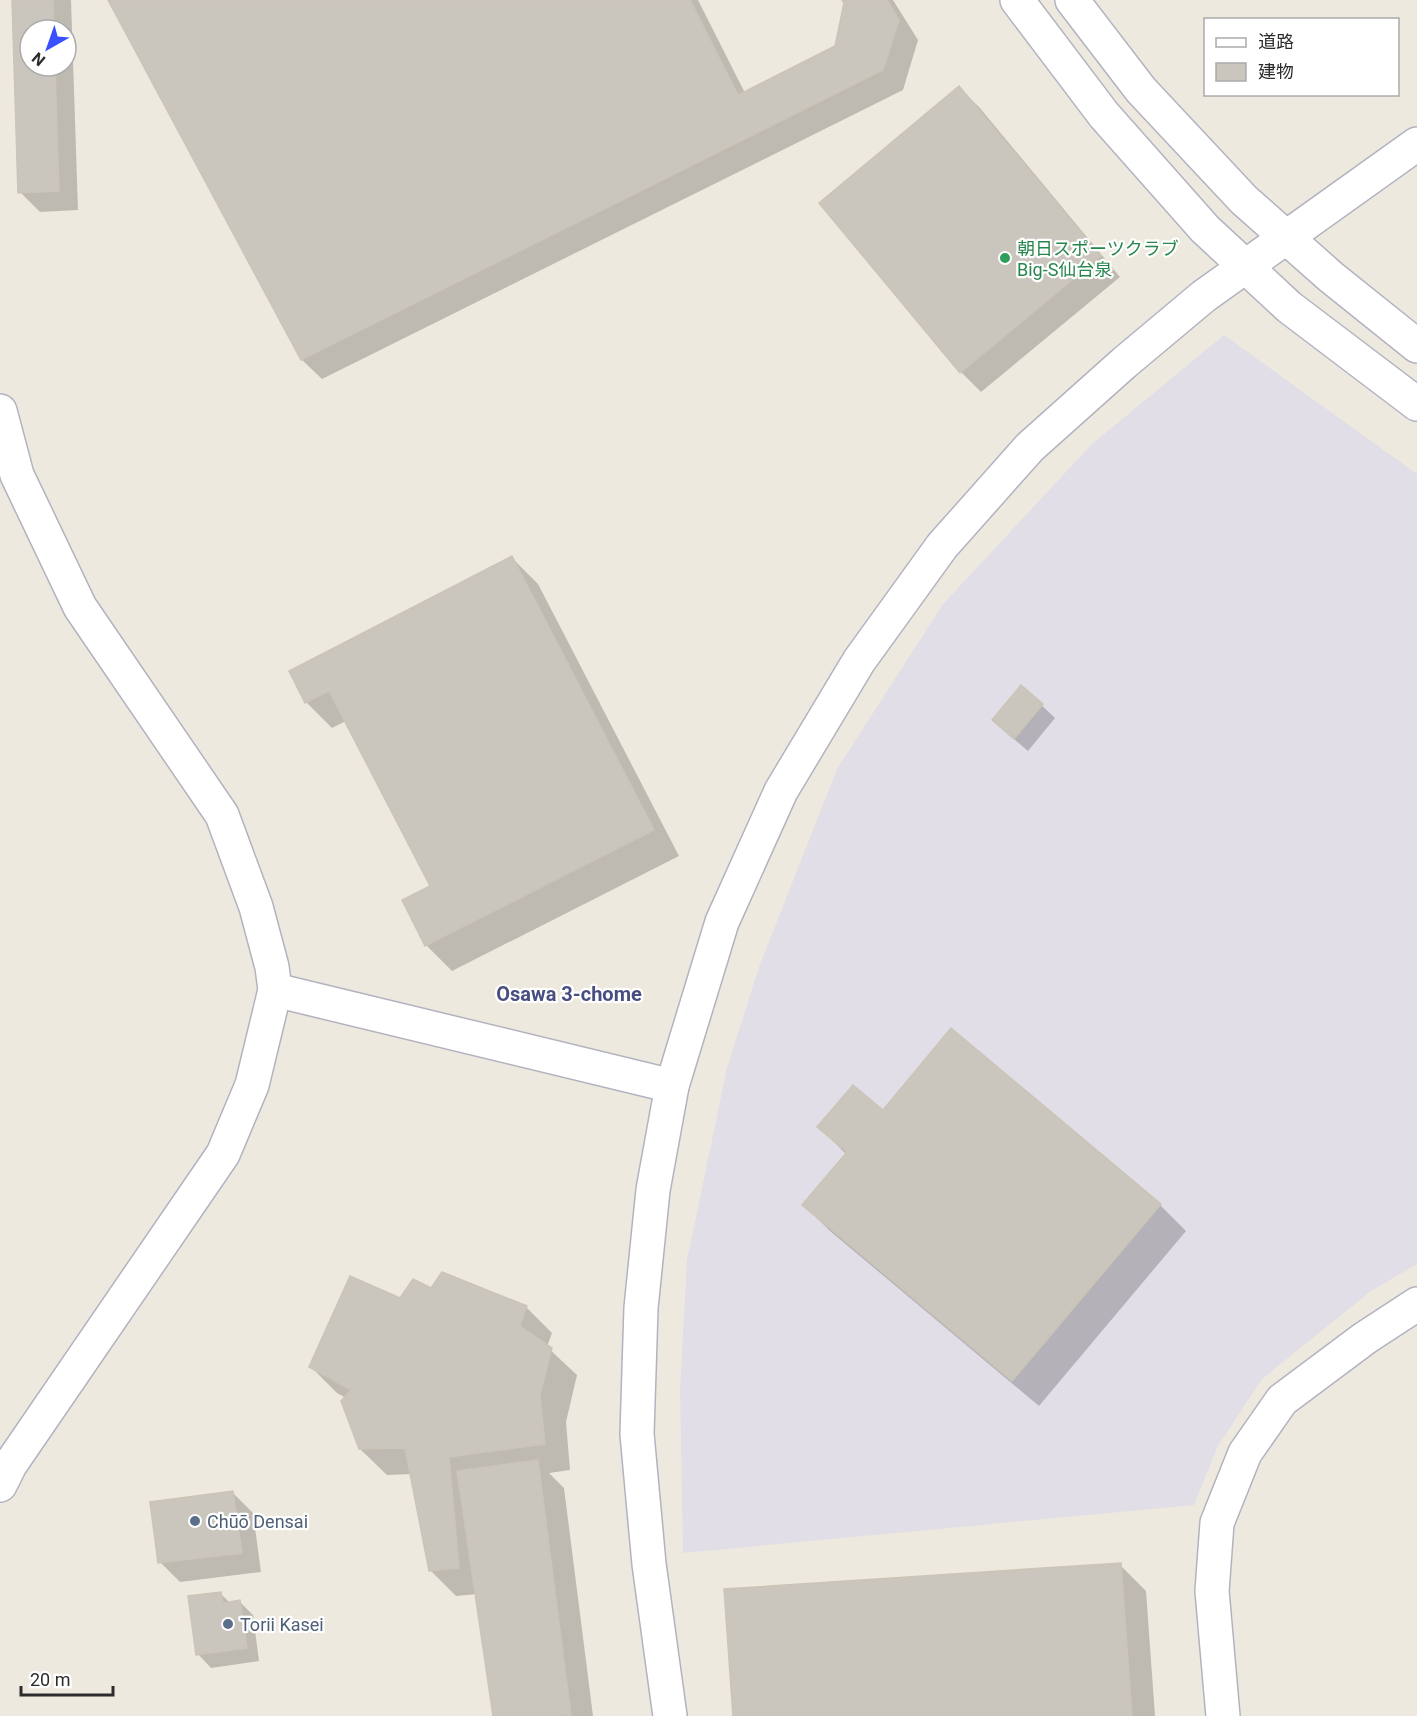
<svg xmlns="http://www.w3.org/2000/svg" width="1417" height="1716" font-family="Roboto,'Noto Sans JP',sans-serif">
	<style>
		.industrial { fill: #e1dee7 }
		.shadow { fill: #0003; fill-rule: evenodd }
		.building { fill: #cac5bd; stroke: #cac5b7; stroke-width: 1.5 }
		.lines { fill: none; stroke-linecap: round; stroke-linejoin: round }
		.tertiary-casing { stroke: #b2b3c0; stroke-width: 36 }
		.tertiary { stroke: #fff; stroke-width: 33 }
		.leisure-dot { fill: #2e9e5b; stroke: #fff; stroke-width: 2 }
		.service-dot { fill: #5c6f8a; stroke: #fff; stroke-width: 2 }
		.labels { text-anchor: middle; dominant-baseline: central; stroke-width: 4.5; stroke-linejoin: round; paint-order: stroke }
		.leisure-label { font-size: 18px; fill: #27864d; stroke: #fff; text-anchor: start }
		.service-label { font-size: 18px; fill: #4e5e75; stroke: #fff; text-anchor: start }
		.neighbourhood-label { font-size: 20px; font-weight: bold; fill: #494e80; stroke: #fff }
	</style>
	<rect width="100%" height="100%" fill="#eee9de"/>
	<polygon class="industrial" points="1224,335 1417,474 1417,1264 1371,1291 1262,1379 1218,1446 1194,1505 683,1553 680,1389 687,1260 727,1068 759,967 837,769 943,604 1092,444"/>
	<g class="shadow">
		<path d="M13 0H71L78 210 40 212 20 192ZM30 30H66V66H30Z"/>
		<polygon points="109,0 698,0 745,93 837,47 845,3 844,0 893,0 918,40 903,90 322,379 302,360"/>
		<polygon points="959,88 979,107 1120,277 981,392 961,372 821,203"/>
		<polygon points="512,558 538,584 679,856 452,971 426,945 432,887 346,721 332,728 306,702"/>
		<polygon points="1022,687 1055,718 1028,751 1007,733"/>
		<polygon points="883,1112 1160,1205 1186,1231 1039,1406 830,1231 804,1205 847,1155 819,1127"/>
		<polygon points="431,1290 526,1307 552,1333 547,1347 577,1375 566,1422 570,1470 549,1473 564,1488 593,1716 495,1716 477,1594 456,1596 430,1570 412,1474 387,1475 360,1449 346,1398 337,1393 311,1367 400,1299"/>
		<polygon points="233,1493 253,1513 261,1572 180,1582 160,1562"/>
		<polygon points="1120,1565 1146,1591 1155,1716 735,1716"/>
		<polygon points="221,1594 230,1603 240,1602 253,1615 259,1661 211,1668 198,1654"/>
	</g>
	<g class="building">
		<polygon points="12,0 53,0 54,30 30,30 30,66 55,66 59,191 18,193"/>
		<polygon points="108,0 690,0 738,95 835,46 844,3 842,0 887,0 899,20 883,70 301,360"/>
		<polygon points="959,86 1101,256 960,373 819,203"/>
		<polygon points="512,556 654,830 425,946 402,900 430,886 329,691 305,703 289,671"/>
		<polygon points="1021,685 1043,704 1014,739 992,720"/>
		<polygon points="951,1028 1161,1204 1012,1381 802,1205 847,1152 817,1127 853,1085 883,1110"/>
		<polygon points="442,1272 527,1306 520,1326 552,1348 540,1395 545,1444 449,1457 459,1568 429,1571 405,1448 359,1449 341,1401 351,1390 309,1367 350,1276 400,1298 413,1279 431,1288"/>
		<polygon points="538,1460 571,1715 493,1716 457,1471"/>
		<polygon points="233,1491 242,1553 158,1563 150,1502"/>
		<polygon points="1121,1563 1132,1716 733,1716 724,1589"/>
		<polygon points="221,1592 223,1603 240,1600 247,1648 196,1655 188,1596"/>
	</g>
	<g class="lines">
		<defs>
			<g id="tertiary">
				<polyline points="1017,0 1104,115 1205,229 1289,307 1417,404"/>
				<polyline points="1072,0 1141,90 1244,200 1331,277 1417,346"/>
				<polyline points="0,411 17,475 80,607 222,815 256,907 272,967 275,990 252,1085 223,1154 10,1465 0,1485"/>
				<polyline points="275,990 672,1086"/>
				<polyline points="670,1716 649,1564 637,1434 641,1308 653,1190 672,1086 722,922 781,791 859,661 942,546 1030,447 1124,363 1204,296 1417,144"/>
				<polyline points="1223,1716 1212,1591 1217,1523 1245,1453 1282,1400 1365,1338 1417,1304"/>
			</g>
		</defs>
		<use href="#tertiary" class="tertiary-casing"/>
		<use href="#tertiary" class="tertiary"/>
	</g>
	<circle class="leisure-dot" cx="1005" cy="258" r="6"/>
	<g class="service-dot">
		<circle cx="195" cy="1521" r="6"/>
		<circle cx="228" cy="1624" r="6"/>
	</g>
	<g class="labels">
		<g class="leisure-label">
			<text x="1017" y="248">朝日スポーツクラブ<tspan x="1017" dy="21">Big-S仙台泉</tspan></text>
		</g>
		<g class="service-label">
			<text x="207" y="1521">Chūō Densai</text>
			<text x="240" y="1624">Torii Kasei</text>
		</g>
		<g class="neighbourhood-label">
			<text x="569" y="994">Osawa 3-chome</text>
		</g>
	</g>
	<rect x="1204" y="18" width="195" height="78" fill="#ffffff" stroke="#ababab" stroke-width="1.5"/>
	<rect x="1216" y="38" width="30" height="9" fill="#ffffff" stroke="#ababab" stroke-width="1.5"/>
	<text x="1258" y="48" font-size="18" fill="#2c2c2c">道路</text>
	<rect x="1216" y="63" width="30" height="18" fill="#cac5bd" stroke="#ababab" stroke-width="1.5"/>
	<text x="1258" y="78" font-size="18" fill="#2c2c2c">建物</text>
	<g transform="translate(48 48) rotate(220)"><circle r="28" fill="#ffffff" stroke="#ababab" stroke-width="1.5"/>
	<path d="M0-4.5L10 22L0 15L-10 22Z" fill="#3a4fff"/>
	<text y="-9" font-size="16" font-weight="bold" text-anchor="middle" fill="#2c2c2c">N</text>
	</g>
	<path d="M21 1686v9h92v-9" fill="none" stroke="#2c2c2c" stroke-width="3"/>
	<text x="30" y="1686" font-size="18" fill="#2c2c2c" stroke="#ffffff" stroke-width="4.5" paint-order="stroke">20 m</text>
</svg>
